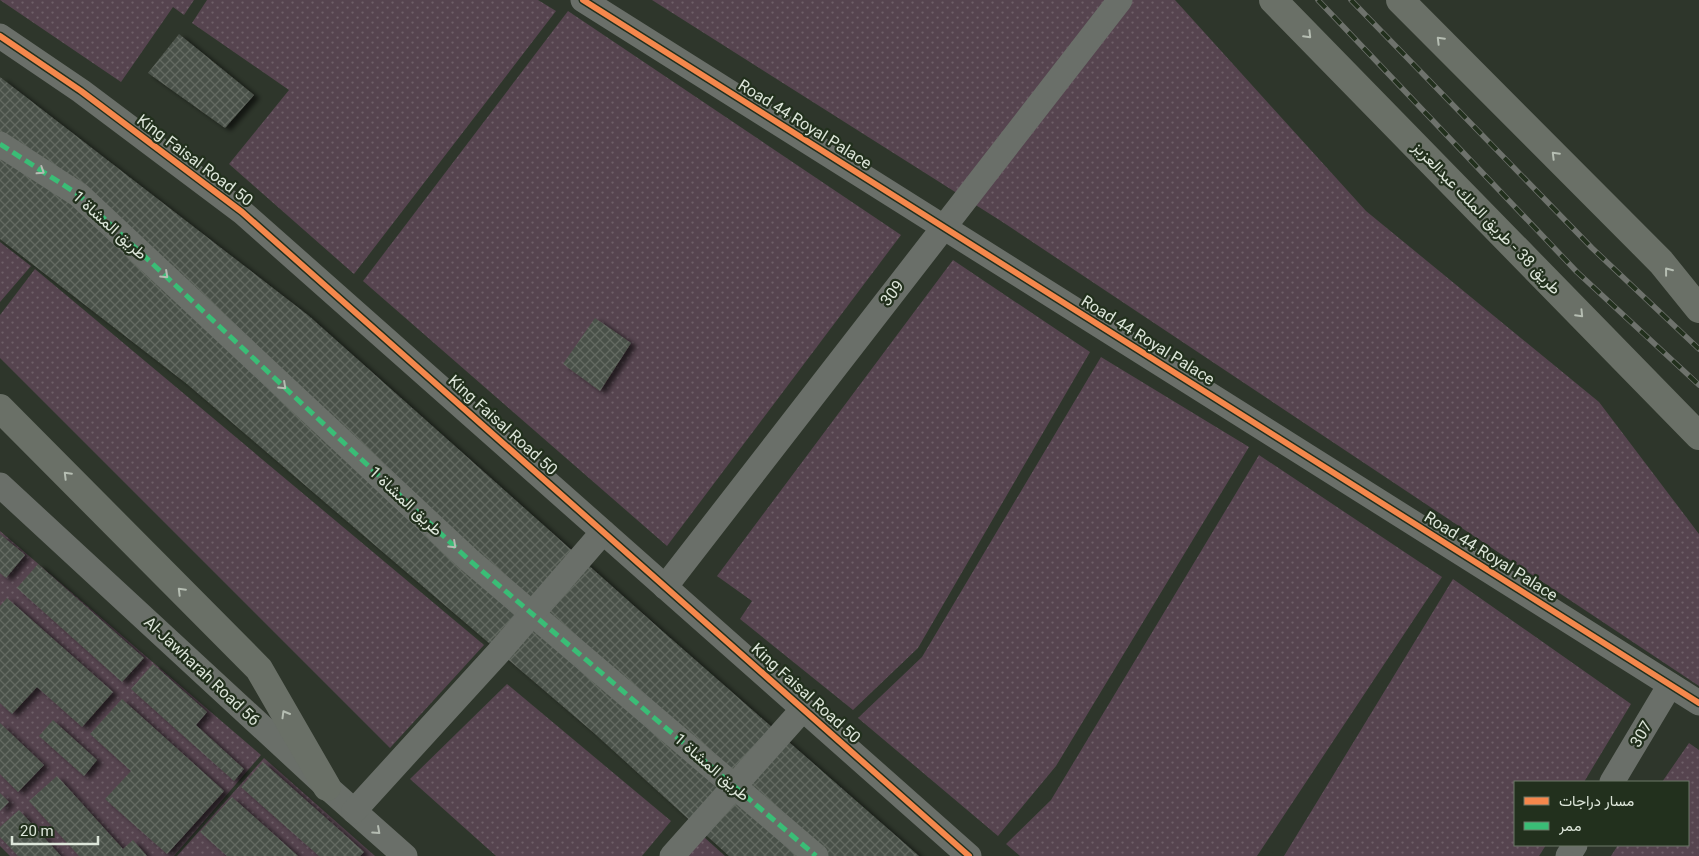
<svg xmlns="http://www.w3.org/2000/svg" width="1699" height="856" font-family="Roboto,Vazirmatn,sans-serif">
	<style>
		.green { fill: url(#green-dots) }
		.building { fill: url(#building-cross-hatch); filter: url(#shadow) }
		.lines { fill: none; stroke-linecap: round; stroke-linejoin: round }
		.street { stroke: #6a6f69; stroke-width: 25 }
		.primary { stroke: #6a7067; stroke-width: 28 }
		.rail-casing { stroke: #6e726c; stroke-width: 5.5 }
		.rail { stroke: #22301d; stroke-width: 4; stroke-dasharray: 11; stroke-linecap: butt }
		.quiet { stroke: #3abd76; stroke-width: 5; stroke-dasharray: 10 5; stroke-linecap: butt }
		.cycleway-casing { stroke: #22301d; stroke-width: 9 }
		.cycleway { stroke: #f5874c; stroke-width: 6 }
		.oneway { stroke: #b5bdb2 }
		.oneway2 { stroke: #b5bcb2 }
		.labels { text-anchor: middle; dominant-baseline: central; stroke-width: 4.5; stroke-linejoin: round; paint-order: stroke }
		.street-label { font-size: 16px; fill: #dde6da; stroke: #22301d }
	</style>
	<defs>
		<pattern id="green-dots" width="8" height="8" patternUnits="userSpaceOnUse" patternTransform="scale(1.25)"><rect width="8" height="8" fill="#56444f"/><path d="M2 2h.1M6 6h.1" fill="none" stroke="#6e5f68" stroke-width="1.8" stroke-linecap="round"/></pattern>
		<pattern id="building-cross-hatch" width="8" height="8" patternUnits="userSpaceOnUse" patternTransform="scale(1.25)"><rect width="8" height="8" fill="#4a5148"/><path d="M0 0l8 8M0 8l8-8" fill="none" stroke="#646a62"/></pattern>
		<filter id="shadow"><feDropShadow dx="5.5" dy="3" stdDeviation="2.5" flood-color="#0009"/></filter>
	</defs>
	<rect width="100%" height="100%" fill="#2e362b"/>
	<g class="green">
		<polygon points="0,0 194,0 184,15 173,7 121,82"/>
		<polygon points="207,0 538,0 556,11 354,274 229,164 289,90 192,23"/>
		<polygon points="652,0 1175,0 1366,211 1599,402 1699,534 1699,686 1001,221"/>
		<polygon points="568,11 901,235 667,546 363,281"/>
		<polygon points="0,242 31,266 0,302"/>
		<polygon points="953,260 1090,352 918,648 853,710 740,619 752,601 717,576"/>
		<polygon points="35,269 484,645 390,748 0,358 0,315"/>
		<polygon points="1101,357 1249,447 1056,766 998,836 858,718 922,657"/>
		<polygon points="1259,455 1442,577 1257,856 1020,856 1006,844 1051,800"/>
		<polygon points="0,531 261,755 174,856 10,856 0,846"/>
		<polygon points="1453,579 1631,704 1584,782 1515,782 1515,845 1546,845 1539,856 1284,856"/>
		<polygon points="507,684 671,821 642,856 496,856 410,779"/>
		<polygon points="1689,743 1699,750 1699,856 1611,856 1618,845 1688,845 1688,782 1662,782"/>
		<polygon points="264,758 375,856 177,856"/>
		<polygon points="704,837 725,856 685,856"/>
	</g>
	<g class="building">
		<polygon points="179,34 254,95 225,128 148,73"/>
		<polygon points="0,77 309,316 660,629 919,856 729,856 594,733 187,384 0,239"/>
		<polygon points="595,318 631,343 600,391 563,364"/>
		<polygon points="0,534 25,555 6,578 0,573"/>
		<polygon points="38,564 144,658 122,682 17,588"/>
		<polygon points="7,598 113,692 82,727 37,687 12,714 0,703 0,606"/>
		<polygon points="153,664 207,712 196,725 244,769 234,781 131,689"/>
		<polygon points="122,699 224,791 167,854 105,799 131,771 90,734"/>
		<polygon points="53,720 97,760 84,776 39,736"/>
		<polygon points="0,723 44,765 18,792 0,774"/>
		<polygon points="263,762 364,852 360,856 319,856 241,787"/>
		<polygon points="57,776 123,849 133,840 147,856 79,856 29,801"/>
		<polygon points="0,793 9,802 0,811"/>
		<polygon points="232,797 298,856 227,856 200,832"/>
		<polygon points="19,810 61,856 18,856 0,837 0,827"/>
	</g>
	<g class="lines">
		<g class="street">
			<polyline points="583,0 1699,703"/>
			<polyline points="0,36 81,91 242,212 969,856"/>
			<polyline points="0,144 79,195 468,559 816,856"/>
			<polyline points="0,485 327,787 405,856"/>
			<polyline points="665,587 1120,0"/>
			<polyline points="1612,782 1670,685"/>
			<polyline points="354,811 499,652 603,532"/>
			<polyline points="672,856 803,709"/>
			<polyline points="1568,856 1575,845"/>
		</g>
		<g class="primary">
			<polyline points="1273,0 1699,436"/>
			<polyline points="1400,0 1661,262 1699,309"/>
			<polyline points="0,408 259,669 327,787"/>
		</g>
		<defs>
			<g id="rail">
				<polyline points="1318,0 1577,272 1699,385"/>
				<polyline points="1351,0 1592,248 1699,349"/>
			</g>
		</defs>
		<use href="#rail" class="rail-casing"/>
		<use href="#rail" class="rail"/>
		<polyline class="quiet" points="0,144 79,195 468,559 816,856"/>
		<defs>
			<g id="cycleway">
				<polyline points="583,0 1699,703"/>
				<polyline points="0,36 81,91 242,212 969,856"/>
			</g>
		</defs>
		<use href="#cycleway" class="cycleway-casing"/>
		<use href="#cycleway" class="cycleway"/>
	</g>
	<defs><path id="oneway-chevron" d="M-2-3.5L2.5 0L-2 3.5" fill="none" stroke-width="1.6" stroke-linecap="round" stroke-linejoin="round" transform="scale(1.25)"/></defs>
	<g class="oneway">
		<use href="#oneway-chevron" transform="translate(1308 35) rotate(45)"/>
		<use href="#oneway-chevron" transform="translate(1440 40) rotate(-135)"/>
		<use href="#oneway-chevron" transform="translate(1555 155) rotate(-135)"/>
		<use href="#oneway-chevron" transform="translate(1668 271) rotate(-128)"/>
		<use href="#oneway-chevron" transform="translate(1580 314) rotate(46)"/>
		<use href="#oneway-chevron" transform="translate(67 475) rotate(-135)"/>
		<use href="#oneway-chevron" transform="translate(181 591) rotate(-135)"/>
		<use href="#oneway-chevron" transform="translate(285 714) rotate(-120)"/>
	</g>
	<g class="oneway2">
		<use href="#oneway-chevron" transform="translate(41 171) rotate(33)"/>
		<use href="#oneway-chevron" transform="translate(165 275) rotate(43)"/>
		<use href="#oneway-chevron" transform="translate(283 386) rotate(43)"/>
		<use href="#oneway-chevron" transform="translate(453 545) rotate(43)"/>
		<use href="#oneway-chevron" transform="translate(377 831) rotate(42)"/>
	</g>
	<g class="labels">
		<g class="street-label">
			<text transform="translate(805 124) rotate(32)">Road 44 Royal Palace</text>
			<text transform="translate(195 160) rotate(37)">King Faisal Road 50</text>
			<text transform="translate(1487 218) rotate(46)">طريق 38 - طريق الملك عبدالعزيز</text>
			<text transform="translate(110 225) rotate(42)">طريق المشاة 1</text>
			<text transform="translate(892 293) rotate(-52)">309</text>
			<text transform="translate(1148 340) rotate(32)">Road 44 Royal Palace</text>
			<text transform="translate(503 425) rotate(42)">King Faisal Road 50</text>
			<text transform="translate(406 501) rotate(43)">طريق المشاة 1</text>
			<text transform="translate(1491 556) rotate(32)">Road 44 Royal Palace</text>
			<text transform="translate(202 671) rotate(43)">Al-Jawharah Road 56</text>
			<text transform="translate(806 693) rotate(42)">King Faisal Road 50</text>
			<text transform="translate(1641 734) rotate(-59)">307</text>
			<text transform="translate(712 767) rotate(41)">طريق المشاة 1</text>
		</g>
	</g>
	<rect x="1514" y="781" width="175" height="65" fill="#22301d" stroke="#6d7969"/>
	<rect x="1524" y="797" width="25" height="8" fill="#f5874c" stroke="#6d7969"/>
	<text x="1559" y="806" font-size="15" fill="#dde6da">مسار دراجات</text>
	<rect x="1524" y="822" width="25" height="8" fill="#3abd76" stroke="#6d7969"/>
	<text x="1559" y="831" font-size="15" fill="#dde6da">ممر</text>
	<path d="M12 836v8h86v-8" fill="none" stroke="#dde6da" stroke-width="2.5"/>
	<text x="20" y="836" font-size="15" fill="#dde6da" stroke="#22301d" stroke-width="4" paint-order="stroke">20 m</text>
</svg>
